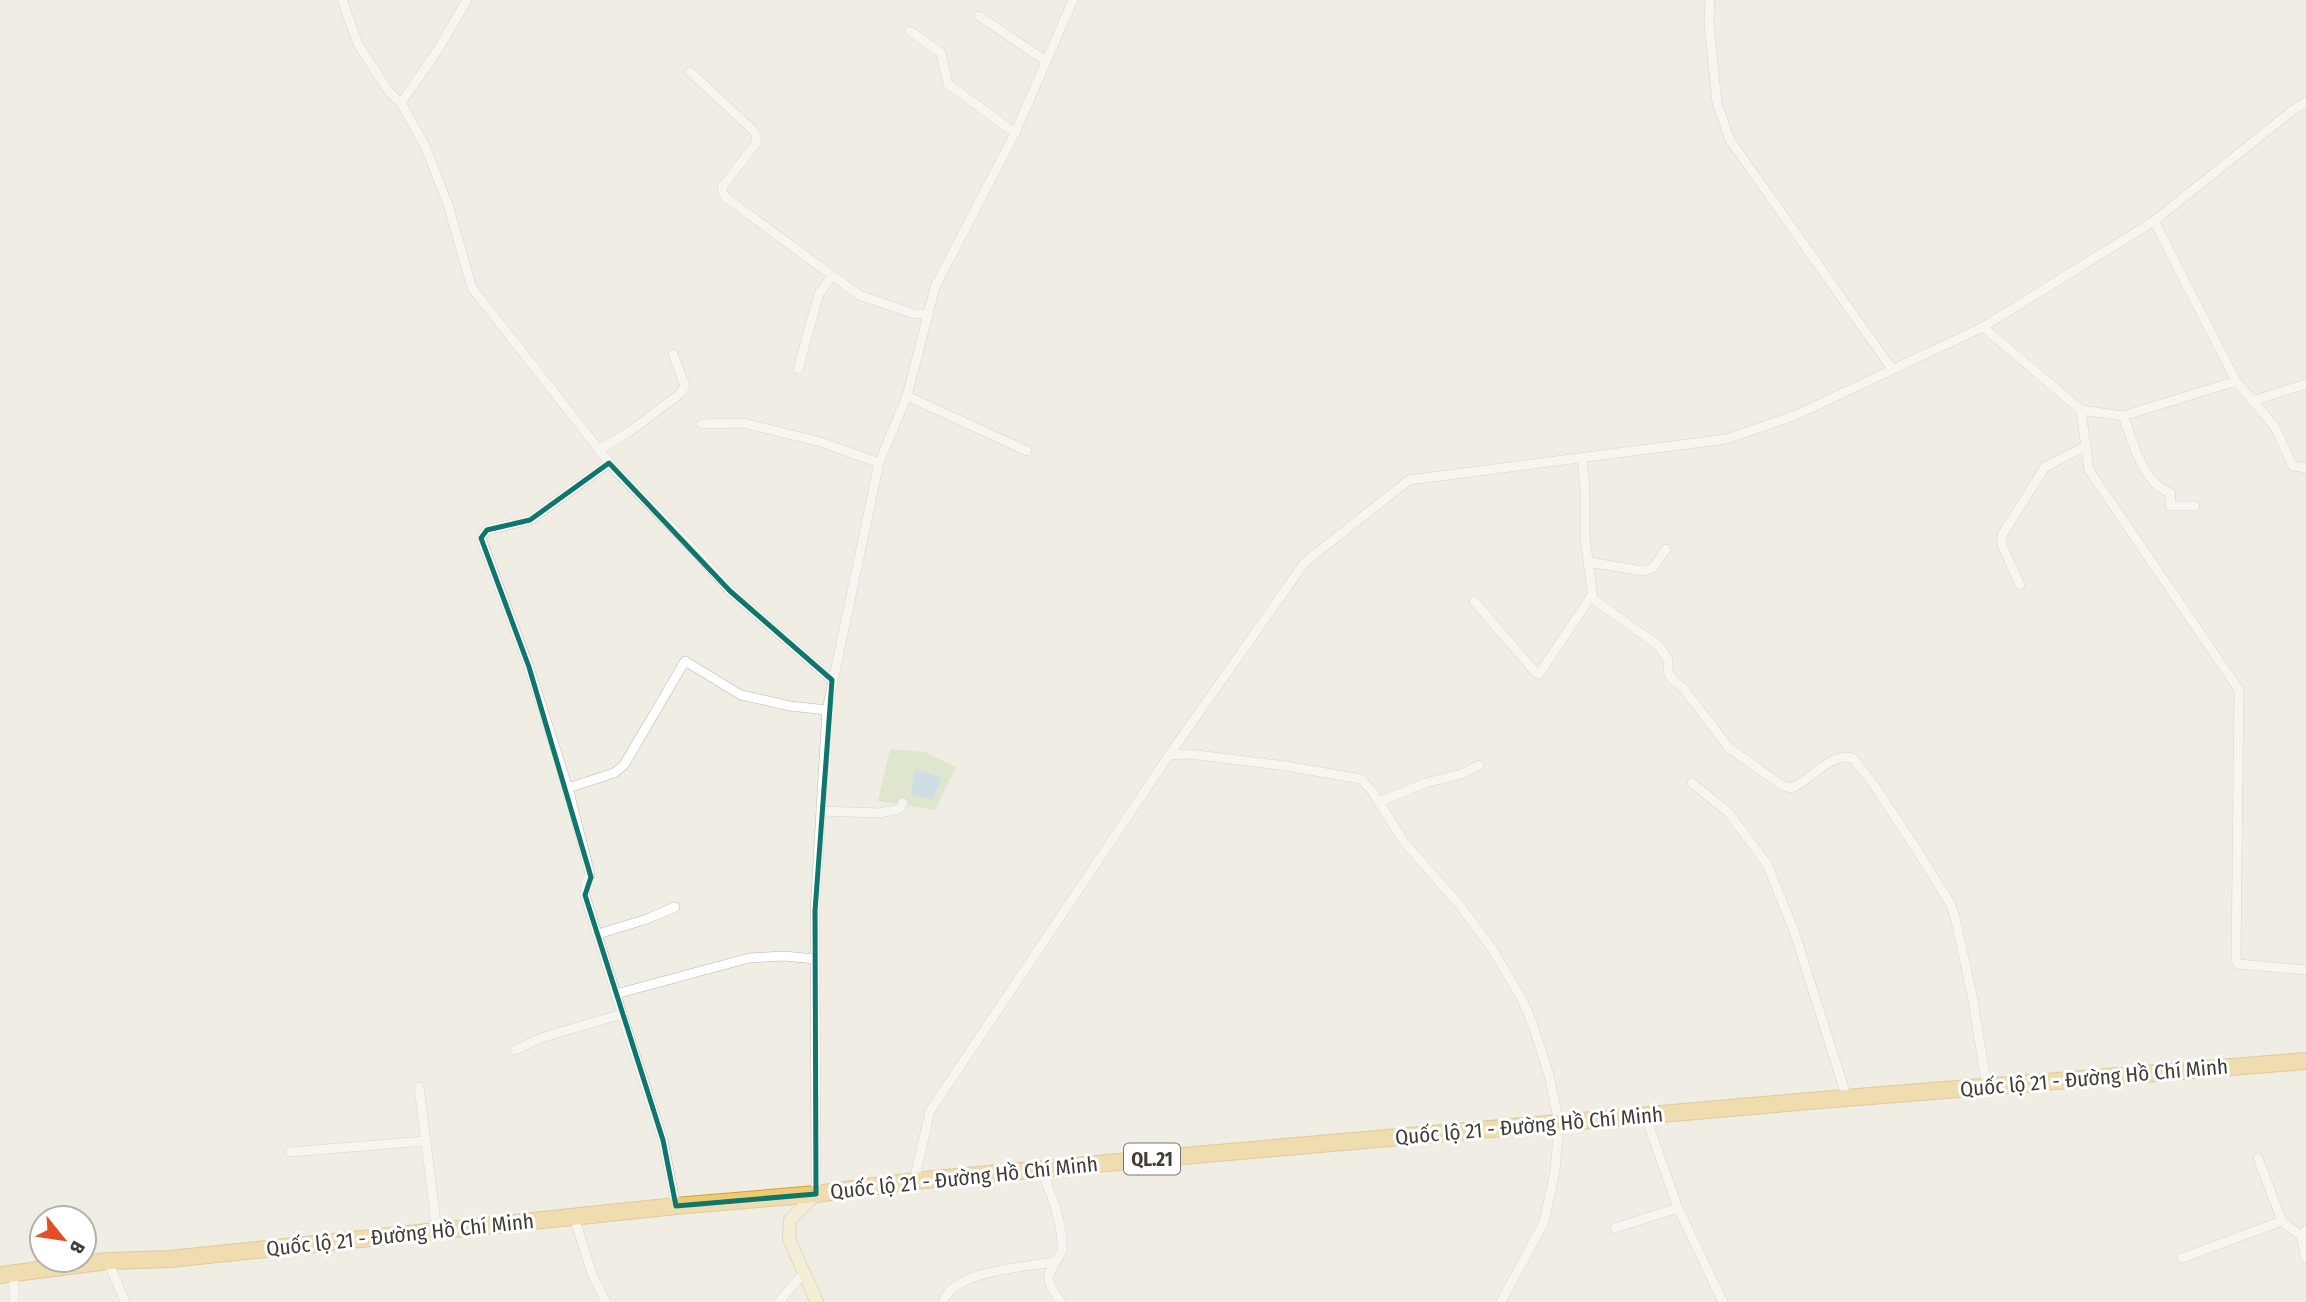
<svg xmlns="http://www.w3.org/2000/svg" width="2306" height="1302" font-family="'Fira Sans Condensed',sans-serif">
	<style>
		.green { fill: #c8e1b1 }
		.water { fill: #a6c9e7 }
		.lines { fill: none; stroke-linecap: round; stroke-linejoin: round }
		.street-casing { stroke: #bdb8ab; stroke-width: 10 }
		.secondary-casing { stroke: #cbc198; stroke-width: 14 }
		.highway-casing { stroke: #cca042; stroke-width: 18 }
		.street { stroke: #fff; stroke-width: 9 }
		.secondary { stroke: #f8efc6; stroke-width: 12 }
		.highway { stroke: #eecb71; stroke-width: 16 }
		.marked { fill: none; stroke: #0f766e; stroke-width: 5; stroke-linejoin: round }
		.labels { text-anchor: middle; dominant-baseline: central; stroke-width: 6; stroke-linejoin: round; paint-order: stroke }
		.shield { fill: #fff; stroke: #7a7772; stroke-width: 2 }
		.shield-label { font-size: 19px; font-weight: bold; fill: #413d35 }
		.street-label { font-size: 21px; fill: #413d35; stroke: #fff }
	</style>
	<rect width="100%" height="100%" fill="#f0ede4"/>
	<polygon class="green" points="890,749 925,752 956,767 935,810 878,801"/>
	<polygon class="water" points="915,768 942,778 933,799 911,795"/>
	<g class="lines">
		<defs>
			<g id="street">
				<polyline points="342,0 358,44 389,92 401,103 426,148 448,205 472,288 616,471 697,553 730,591 832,680"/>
				<polyline points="1710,0 1709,23 1717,103 1730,140 1892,369"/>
				<polyline points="979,16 1046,61"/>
				<polyline points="910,31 941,53 948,84 1015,133"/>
				<polyline points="690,72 753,130 757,137 756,143 723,186 722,190 725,197 859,295 915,314 927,314"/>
				<polyline points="401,103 437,51 467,0"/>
				<polyline points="2154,221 2236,381"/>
				<polyline points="1983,327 2081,410 2123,416 2236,381 2275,427 2293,466 2306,468"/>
				<polyline points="798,369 819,294 832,276"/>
				<polyline points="907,396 1027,451"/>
				<polyline points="2252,401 2306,384"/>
				<polyline points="2081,410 2089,470 2239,690 2236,959 2238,964 2306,970"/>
				<path d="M2123 416C2133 441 2142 484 2171 493L2170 506H2195"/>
				<polyline points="702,424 743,423 821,442 879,463"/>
				<polyline points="598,450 629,432 681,393 685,386 673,354"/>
				<path d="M1582 458 1585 489V537L1593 599 1659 646 1668 660V671L1671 678 1684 689 1729 748 1783 786 1791 788C1811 781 1829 752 1853 758L1874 785 1915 847 1950 903 1955 917 1972 995 1987 1087"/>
				<polyline points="609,463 530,520 487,530 481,538 529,667 568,788 590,874 585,885 585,895 616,994"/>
				<polyline points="1588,562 1643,571 1653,568 1666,549"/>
				<polyline points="2020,585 2002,545 2002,535 2045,467 2086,446"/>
				<polyline points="1474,601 1536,673 1539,674 1592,595"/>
				<polyline points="1169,755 1189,754 1286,766 1361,779 1372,791 1404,842 1458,903 1493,950 1523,1001 1534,1028 1549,1075 1559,1123 1555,1171 1544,1222 1501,1302"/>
				<polyline points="1692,783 1728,812 1767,864 1794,931 1847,1098"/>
				<polyline points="568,788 614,773 624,765 685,661 741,695 790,706 827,710"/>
				<polyline points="1379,802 1425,783 1462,774 1479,765"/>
				<polyline points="821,811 879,813 899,809 903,803"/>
				<polyline points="598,934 647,919 675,907"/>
				<polyline points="622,1014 663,1140 676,1206"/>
				<polyline points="515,1050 541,1038 622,1014 616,994 749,958 784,956 815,959"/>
				<polyline points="419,1087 437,1231"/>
				<polyline points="1645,1115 1678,1208 1723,1302"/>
				<polyline points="290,1152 425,1141"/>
				<polyline points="2258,1158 2282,1221 2301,1236"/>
				<path d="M1041 1169C1052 1197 1063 1221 1062 1251 1048 1276 1041 1276 1061 1302"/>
				<polyline points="914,1181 930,1111 1169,755 1305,562 1409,480 1726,439 1796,415 1983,327 2154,221 2293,110 2306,102"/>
				<polyline points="816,1194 815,911 827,710 879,463 907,396 935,287 1015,133 1073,0"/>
				<polyline points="574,1217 592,1274 606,1302"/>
				<polyline points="1615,1228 1678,1208"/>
				<polyline points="2306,1230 2301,1236 2306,1258"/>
				<polyline points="2182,1258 2282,1221"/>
				<polyline points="108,1261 125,1302"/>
				<polyline points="14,1273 14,1302"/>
				<polyline points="779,1302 804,1272"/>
				<path d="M943 1302C954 1270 1022 1268 1052 1262"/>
			</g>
			<polyline id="secondary" points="816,1194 790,1220 789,1239 817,1302"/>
			<polyline id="highway" points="0,1275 108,1261 170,1259 676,1206 816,1194 914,1181 1172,1157 1821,1100 2306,1061"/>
		</defs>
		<use href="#street" class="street-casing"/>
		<use href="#secondary" class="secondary-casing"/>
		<use href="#highway" class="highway-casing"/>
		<use href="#street" class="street"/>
		<use href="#secondary" class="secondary"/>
		<use href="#highway" class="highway"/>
	</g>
	<path d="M0 0H2306V1302H0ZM609 463 730 591 832 680 815 911 816 1194 676 1206 663 1140 585 895 591 877 529 667 481 538 487 530 530 520Z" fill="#f0ede4" fill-opacity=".55" fill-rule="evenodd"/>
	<path class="marked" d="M609 463 730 591 832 680 815 911 816 1194 676 1206 663 1140 585 895 591 877 529 667 481 538 487 530 530 520Z"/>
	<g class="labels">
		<rect class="shield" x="1124" y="1143.5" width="56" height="31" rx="5"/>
		<g class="shield-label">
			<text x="1152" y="1159">QL.21</text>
		</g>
		<g class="street-label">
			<text transform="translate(2094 1078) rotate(-5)">Quốc lộ 21 - Đường Hồ Chí Minh</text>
			<text transform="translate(1529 1126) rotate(-5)">Quốc lộ 21 - Đường Hồ Chí Minh</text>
			<text transform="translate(964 1178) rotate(-6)">Quốc lộ 21 - Đường Hồ Chí Minh</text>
			<text transform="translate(400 1235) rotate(-6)">Quốc lộ 21 - Đường Hồ Chí Minh</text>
		</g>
	</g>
	<g transform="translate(63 1239) rotate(120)"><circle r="33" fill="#ffffff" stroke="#b3b1ae" stroke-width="2"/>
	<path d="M0-5L12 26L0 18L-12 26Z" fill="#e34e28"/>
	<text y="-10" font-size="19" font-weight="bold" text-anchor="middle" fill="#413d35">B</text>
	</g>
</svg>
